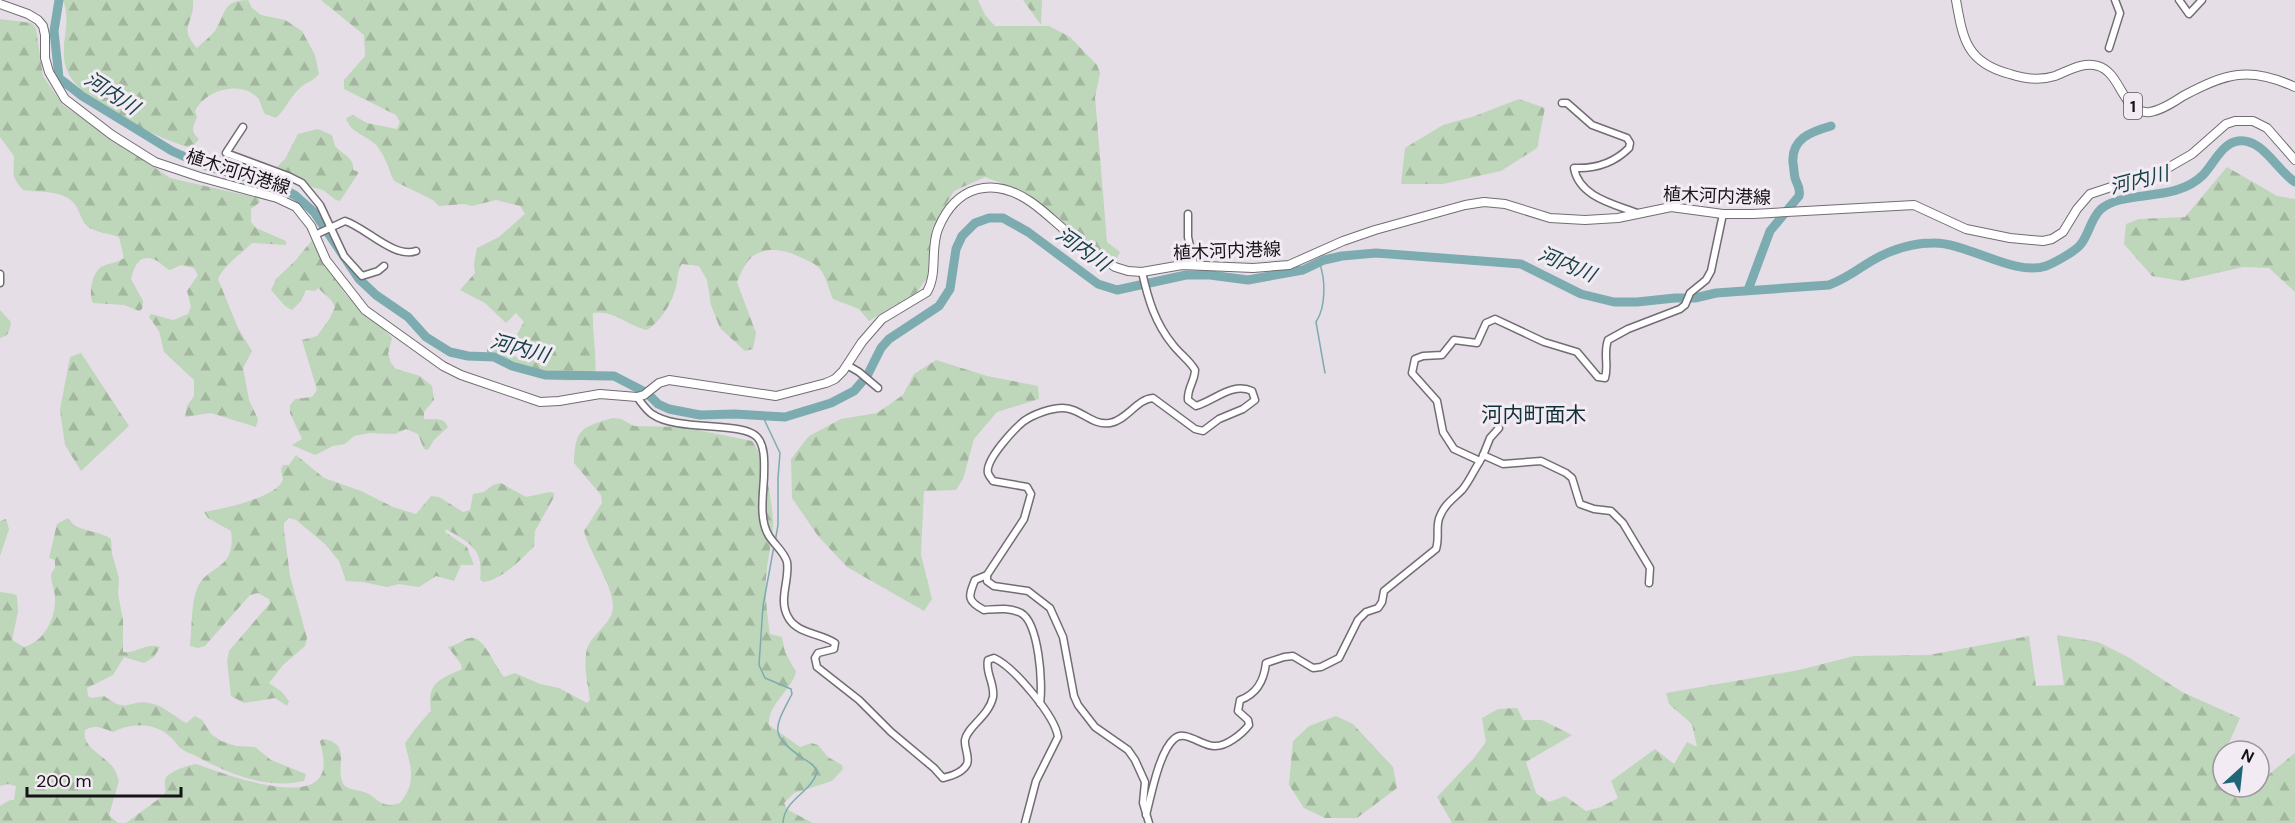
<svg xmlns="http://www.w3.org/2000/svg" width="2295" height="823" font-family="'DM Sans','Noto Sans JP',sans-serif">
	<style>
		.forest { fill: url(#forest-firs) }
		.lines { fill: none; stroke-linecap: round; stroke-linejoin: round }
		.stream { stroke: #7cacb0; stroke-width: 1.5 }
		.river { stroke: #7cacb0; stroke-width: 9 }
		.minor-casing { stroke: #736c74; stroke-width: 9 }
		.major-casing { stroke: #736c74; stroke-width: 10 }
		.minor { stroke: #fff; stroke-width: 6 }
		.major { stroke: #fff; stroke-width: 8 }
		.labels { text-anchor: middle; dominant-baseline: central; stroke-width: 6; stroke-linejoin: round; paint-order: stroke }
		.shield { fill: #f3ebf4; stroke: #585459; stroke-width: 1.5 }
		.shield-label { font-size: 16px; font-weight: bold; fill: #161317 }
		.street-label { font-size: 18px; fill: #161317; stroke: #f3ebf4 }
		.water-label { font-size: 20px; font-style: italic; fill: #154245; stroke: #f3ebf4 }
		.quarter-label { font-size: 21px; fill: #103038; stroke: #f3ebf4 }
	</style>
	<defs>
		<pattern id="forest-firs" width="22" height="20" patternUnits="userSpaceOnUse" patternTransform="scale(1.5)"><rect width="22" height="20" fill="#bed6ba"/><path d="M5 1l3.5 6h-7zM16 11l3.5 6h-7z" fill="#a3b79f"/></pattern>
	</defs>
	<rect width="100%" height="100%" fill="#e6dee7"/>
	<g class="forest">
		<path d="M63 0H193C195 24 177 26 197 48 202 43 210 37 215 31 226 14 222 0 248 0L252 8 261 15 285 20 302 31 315 55 319 74C314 81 306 82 300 88 290 97 286 109 276 118L265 114C261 108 261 101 257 97 238 80 205 91 195 111L197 117C193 127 190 131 199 139L194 145 187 147C153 135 73 102 65 64 60 41 72 23 63 0Z"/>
		<path d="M321 0H978L985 15 995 26H1049L1070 37 1097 65 1100 73 1095 97 1107 242 1120 252 1114 264 1058 217 1017 189 985 177 954 191 932 229 927 278 917 292 869 321 859 309 833 299C829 290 826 276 820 269 815 263 806 260 800 257 784 249 761 245 748 261 743 267 740 275 737 282L756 333 753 349 745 351 720 328 711 305 707 280 699 266 682 264C677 272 678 278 676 287 672 303 661 321 647 330 629 326 612 309 593 313 592 334 597 354 595 375 589 377 582 380 576 380 550 384 509 365 487 352V346L525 360 524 343 516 336 524 322 516 313 506 323 485 303 460 290 475 273 474 264 477 248 499 237 525 214 520 206 496 200 472 206 464 204 439 206 433 200 394 181C389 169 385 156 377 146 367 135 350 133 346 118L353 115 367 123 397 129 400 122 396 115 344 89V80L365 56 364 35Z"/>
		<polygon points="1023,0 1042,0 1041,25"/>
		<path d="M0 19 32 23 36 29 43 76 63 105 170 178 258 198 260 202 251 209V222L256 228 286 241V245L252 243C241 254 224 265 218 279L238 328 252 351 243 368 249 400 258 419 256 427 211 413 185 417 187 406 194 396V380L164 352 159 331 149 317 151 314 173 320 188 314 191 307 187 291 198 275 194 268 181 265 170 270C164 268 160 261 153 259 138 254 134 268 131 279L143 301 142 309 139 311 124 305 93 303C88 294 92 273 101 267 109 263 117 263 124 258L119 237C109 233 95 233 87 226 82 222 80 212 76 206 65 189 40 193 23 190 10 175 14 174 14 156L0 137Z"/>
		<polygon points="1519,99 1545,108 1537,148 1501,171 1443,184 1401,184 1405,148 1443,125 1475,116"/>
		<path d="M318 129 332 135 335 146C342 154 355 158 353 170L359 172 340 201 336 200 323 190 312 187 295 175 277 167 285 159 298 134Z"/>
		<polygon points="2227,167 2277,196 2295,199 2295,292 2269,268 2243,267 2182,281 2152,276 2124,244 2126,224 2139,219 2185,217"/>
		<path d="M313 239 345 294 381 326 392 338 388 354 391 363 396 369 420 376 432 386 434 400 424 412V419C433 420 443 416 448 427L434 440 428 450 424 449 418 434 406 429 395 434 370 433 354 436 345 444 333 446 315 455 292 445 302 439 290 413V405L295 399 312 397 317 390 302 340 317 336 330 318 335 307 331 300 318 288 315 291 306 290 301 301 292 310 285 306 271 290 276 279 295 261Z"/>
		<path d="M0 310 11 322C10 330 9 336 0 338Z"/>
		<polygon points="81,353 129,426 81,471 65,445 60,410 70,357"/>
		<polygon points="936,360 987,376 1038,386 1039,399 997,412 974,439 963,479 956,490 924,491 921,555 932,599 924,611 847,567 818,536 792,498 791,459 809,436 841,419 877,413 903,395 914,374"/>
		<path d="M613 418 621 419 634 426 682 427 752 441C765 458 772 500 773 522 773 540 767 559 766 578 765 597 767 615 770 634L782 637 785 652 796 672C791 691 767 705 769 725L800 747 811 743 818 745 828 757 842 765 843 769 832 781 794 793 784 803 788 810 813 823H126L164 795C167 789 164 786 165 780 166 772 189 765 196 764 219 772 310 807 322 773 326 763 322 751 320 741L323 739C355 744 332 770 345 786 351 790 357 790 364 792 378 796 379 810 400 803 417 782 411 768 405 744 407 739 427 714 431 711 427 683 438 680 462 669L461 664 448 647C457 645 464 639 470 638 484 635 496 669 504 677L515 673 540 684 559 688 587 703 590 700C588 684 583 665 587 649 592 633 614 623 613 605 611 581 590 554 584 531L602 503 601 495 574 463C575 428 582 427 613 418Z"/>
		<path d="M296 455 324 478 361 491 393 507 416 514 431 496 439 497 463 512 470 510 473 494 484 492 493 485 501 483 526 497 550 492 554 493V497L535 531 534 546C522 559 500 581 483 582L480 579C484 549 470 543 446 529L445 532 467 547 474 565H461L454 581 436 576 419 587 399 584 387 587 363 582 346 581 339 561 325 544 296 520 289 518 284 523V530L290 576 307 638 305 646 283 665 269 683 282 692 289 701 287 706 275 698 244 703 231 696 227 661 229 651 270 603 269 599 258 593 250 595 205 646 198 648 190 646C192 629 191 603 197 589 206 564 237 572 231 531L208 518 204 512C222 509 276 498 283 480L281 469 283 465H289Z"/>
		<path d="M68 518C77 533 97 529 111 539L112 554 119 578 118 594 123 620V652C135 654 148 642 160 647L154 657 144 663 124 657 113 675 87 688 88 696 91 698 104 696C131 716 128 697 153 704 163 706 177 718 186 723L195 716 202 720 211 734 221 741 236 746 255 747 271 760 306 774 304 781C266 790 227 773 194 755 190 753 185 752 182 749 177 746 174 739 169 736 153 722 131 723 113 732 102 728 95 724 85 730 81 746 101 754 110 764 115 768 117 775 119 781L109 815 118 823H0V806L10 800H14L16 786 8 784 0 786V592L14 594 17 596 18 612 12 640 24 647C44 642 56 618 55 598 55 590 51 583 51 574L55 568V560L49 558 57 524Z"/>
		<polygon points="6,519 9,529 0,556 0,521"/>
		<polygon points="2057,635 2098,642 2128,657 2182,692 2240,718 2228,745 2236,751 2223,751 2223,787 2259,787 2259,768 2268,775 2295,753 2295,823 1452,823 1437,797 1474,758 1486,742 1482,718 1498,709 1517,708 1523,720 1542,720 1572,735 1526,762 1536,793 1549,802 1565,796 1586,811 1601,807 1618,798 1611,781 1655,749 1674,764 1687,742 1697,747 1692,724 1669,704 1666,693 1799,670 1854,656 1929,655 2029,636 2036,686 2064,685"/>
		<polygon points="1336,716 1353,724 1393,767 1397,788 1357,818 1325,818 1304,808 1289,785 1293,741 1309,726"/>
	</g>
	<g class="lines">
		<g class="stream">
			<path d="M1319 262C1326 279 1326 307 1316 322L1325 373"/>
			<polyline points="763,417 780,453 778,478 778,525 775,542"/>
			<path d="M774 546 763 606 759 665 765 678 791 689 792 694C774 729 768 734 804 759 810 763 815 765 817 772 811 793 784 799 783 823"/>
		</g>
		<g class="river">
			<path d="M59 0 54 31 59 78 82 96 172 151 203 165 240 176 270 181 296 196 314 212 359 279 376 295 408 317 426 337 450 352 468 356 494 357 512 366 545 375 614 376 647 393 658 404 669 409 700 415 734 414 785 417 831 403 854 391 867 376 881 348 889 339 939 306 950 289 956 249 962 236 975 223 989 218H1003L1028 232 1098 284 1117 290 1186 275H1210L1248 280 1303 270 1324 260 1342 256 1376 253 1521 264 1581 294 1614 302H1637L1675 298H1695L1716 293 1829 285C1843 280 1853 273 1865 265 1885 252 1908 243 1933 243 1966 242 2015 277 2046 266 2054 263 2076 251 2081 244 2089 234 2091 218 2101 209 2125 189 2175 203 2203 175 2213 165 2222 143 2238 141 2263 138 2276 170 2295 182"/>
			<path d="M1748 290 1770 231 1799 196C1801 188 1797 185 1795 178 1794 174 1794 168 1793 163 1791 139 1810 132 1831 126"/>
		</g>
		<defs>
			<g id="minor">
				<polyline points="2179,0 2189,14 2202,0"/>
				<polyline points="2109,48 2120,13 2115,0"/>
				<path d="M1562 103H1567L1592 125 1627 138 1630 143 1629 148C1614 163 1595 169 1574 168 1579 197 1614 204 1637 213"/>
				<polyline points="243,127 226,153 288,176 302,183 320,205 344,256 362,276 378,271 384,266"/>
				<polyline points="1188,214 1188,237 1194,265"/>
				<path d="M315 235 345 221C365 227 394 259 416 251"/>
				<path d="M1142 272C1148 299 1155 323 1173 345 1180 354 1190 361 1195 370 1195 381 1187 388 1188 400L1196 406C1215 400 1233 382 1252 391L1255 400 1243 409 1219 419 1203 431 1195 429 1153 398C1137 399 1127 420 1110 423 1091 426 1081 408 1063 408 1051 408 1034 414 1024 421 1014 429 985 460 988 473 989 476 991 478 993 481L1027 487 1031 494 1024 519 987 575V581L994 586 1028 591 1050 608 1063 637 1074 696 1078 705 1095 727 1128 750 1135 760 1145 782 1143 803 1149 823"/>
				<polyline points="0,274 0,283"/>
				<polyline points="847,365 859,372 878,388"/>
				<path d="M637 397C641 402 646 410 652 414 677 432 742 421 757 437 766 447 764 465 764 477 763 496 759 520 769 536 774 544 785 553 787 562 790 580 778 599 788 617 797 634 820 633 835 643L834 649 818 653 815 658 817 667 859 700 891 732 934 768 943 778C952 776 963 772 967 764 970 757 964 748 965 740 967 727 989 716 993 697 995 683 985 673 988 660L994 658C1014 667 1055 716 1058 737L1036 781 1025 823"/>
				<polyline points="1483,455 1503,464 1541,461 1566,473 1572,478 1580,504 1594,509 1611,511 1623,523 1650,568 1649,583"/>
				<polyline points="1482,458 1490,438 1499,428 1494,416"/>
				<path d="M987 575 975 580C968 597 967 601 984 610 997 609 1009 607 1021 613 1039 623 1043 684 1040 703"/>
				<path d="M1146 815C1151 796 1159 752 1174 739 1185 729 1201 746 1214 746 1226 747 1242 734 1249 725L1248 720 1238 711 1240 700C1257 694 1264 681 1266 663L1284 657 1293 656 1313 668 1321 667 1339 658 1358 620 1366 612 1378 608 1382 602 1384 591 1436 549C1440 537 1435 526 1440 516 1445 504 1453 499 1462 490 1469 482 1474 470 1480 461L1454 449 1443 432 1437 401 1412 373 1415 359 1423 356 1442 355 1454 340 1477 343 1486 323 1495 319 1544 342 1577 352 1598 377 1605 378C1609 365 1603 354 1608 340L1628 329 1680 309 1685 305 1690 293 1706 280 1711 271 1723 214"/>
			</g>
			<g id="major">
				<path d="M1956 0C1963 40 1967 63 2010 74 2025 79 2039 81 2055 76 2068 71 2084 61 2098 66 2122 73 2122 115 2150 112 2162 110 2174 102 2183 96 2226 73 2249 66 2295 87"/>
				<path d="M0 4 28 14 38 20 43 26 45 35V58L49 72 65 99 112 135 155 162 200 177 277 198 296 207 311 226 326 260 365 310 443 366 461 375 540 402 559 401 600 394 637 397 644 395 659 383 669 380 776 396 826 383 835 379 843 371 862 342 882 319 927 292C938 273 930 249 938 229 956 185 993 176 1031 202 1044 211 1055 222 1067 232 1083 244 1099 256 1115 267L1128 271 1142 272 1182 265 1253 268 1289 265 1343 241 1375 230 1465 205 1484 202 1505 204 1550 218 1585 220 1618 218 1671 207 1723 214H1753L1914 205 1966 229 2010 238 2043 241 2052 239 2063 232 2077 209 2090 194 2166 169 2192 154 2226 124 2235 121H2253L2267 128 2295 160"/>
			</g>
		</defs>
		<use href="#minor" class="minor-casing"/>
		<use href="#major" class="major-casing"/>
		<use href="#minor" class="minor"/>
		<use href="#major" class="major"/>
	</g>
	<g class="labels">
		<rect class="shield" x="2124" y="93" width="18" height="26" rx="4.5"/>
		<g class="shield-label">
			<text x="2133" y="106">1</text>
		</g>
		<g class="street-label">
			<text transform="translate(238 172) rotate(18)">植木河内港線</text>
			<text transform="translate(1717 196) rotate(2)">植木河内港線</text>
			<text transform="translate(1227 251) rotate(-2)">植木河内港線</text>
		</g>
		<g class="water-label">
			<text transform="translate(112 93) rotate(33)">河内川</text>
			<text transform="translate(2139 180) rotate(-14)">河内川</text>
			<text transform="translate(1083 249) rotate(35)">河内川</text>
			<text transform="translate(1567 264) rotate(23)">河内川</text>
			<text transform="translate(520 348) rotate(15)">河内川</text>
		</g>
		<g class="quarter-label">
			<text x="1534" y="415">河内町面木</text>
		</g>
	</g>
	<g transform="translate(2241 769) rotate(27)"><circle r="28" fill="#f3ebf4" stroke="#9b959c" stroke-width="1.5"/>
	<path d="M0-4.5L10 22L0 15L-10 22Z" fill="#216677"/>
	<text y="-9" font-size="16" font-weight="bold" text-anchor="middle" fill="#161317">N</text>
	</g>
	<path d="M27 787v9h154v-9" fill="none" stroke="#161317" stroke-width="3"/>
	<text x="36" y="787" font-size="18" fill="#161317" stroke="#f3ebf4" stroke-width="4.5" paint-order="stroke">200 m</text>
</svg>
